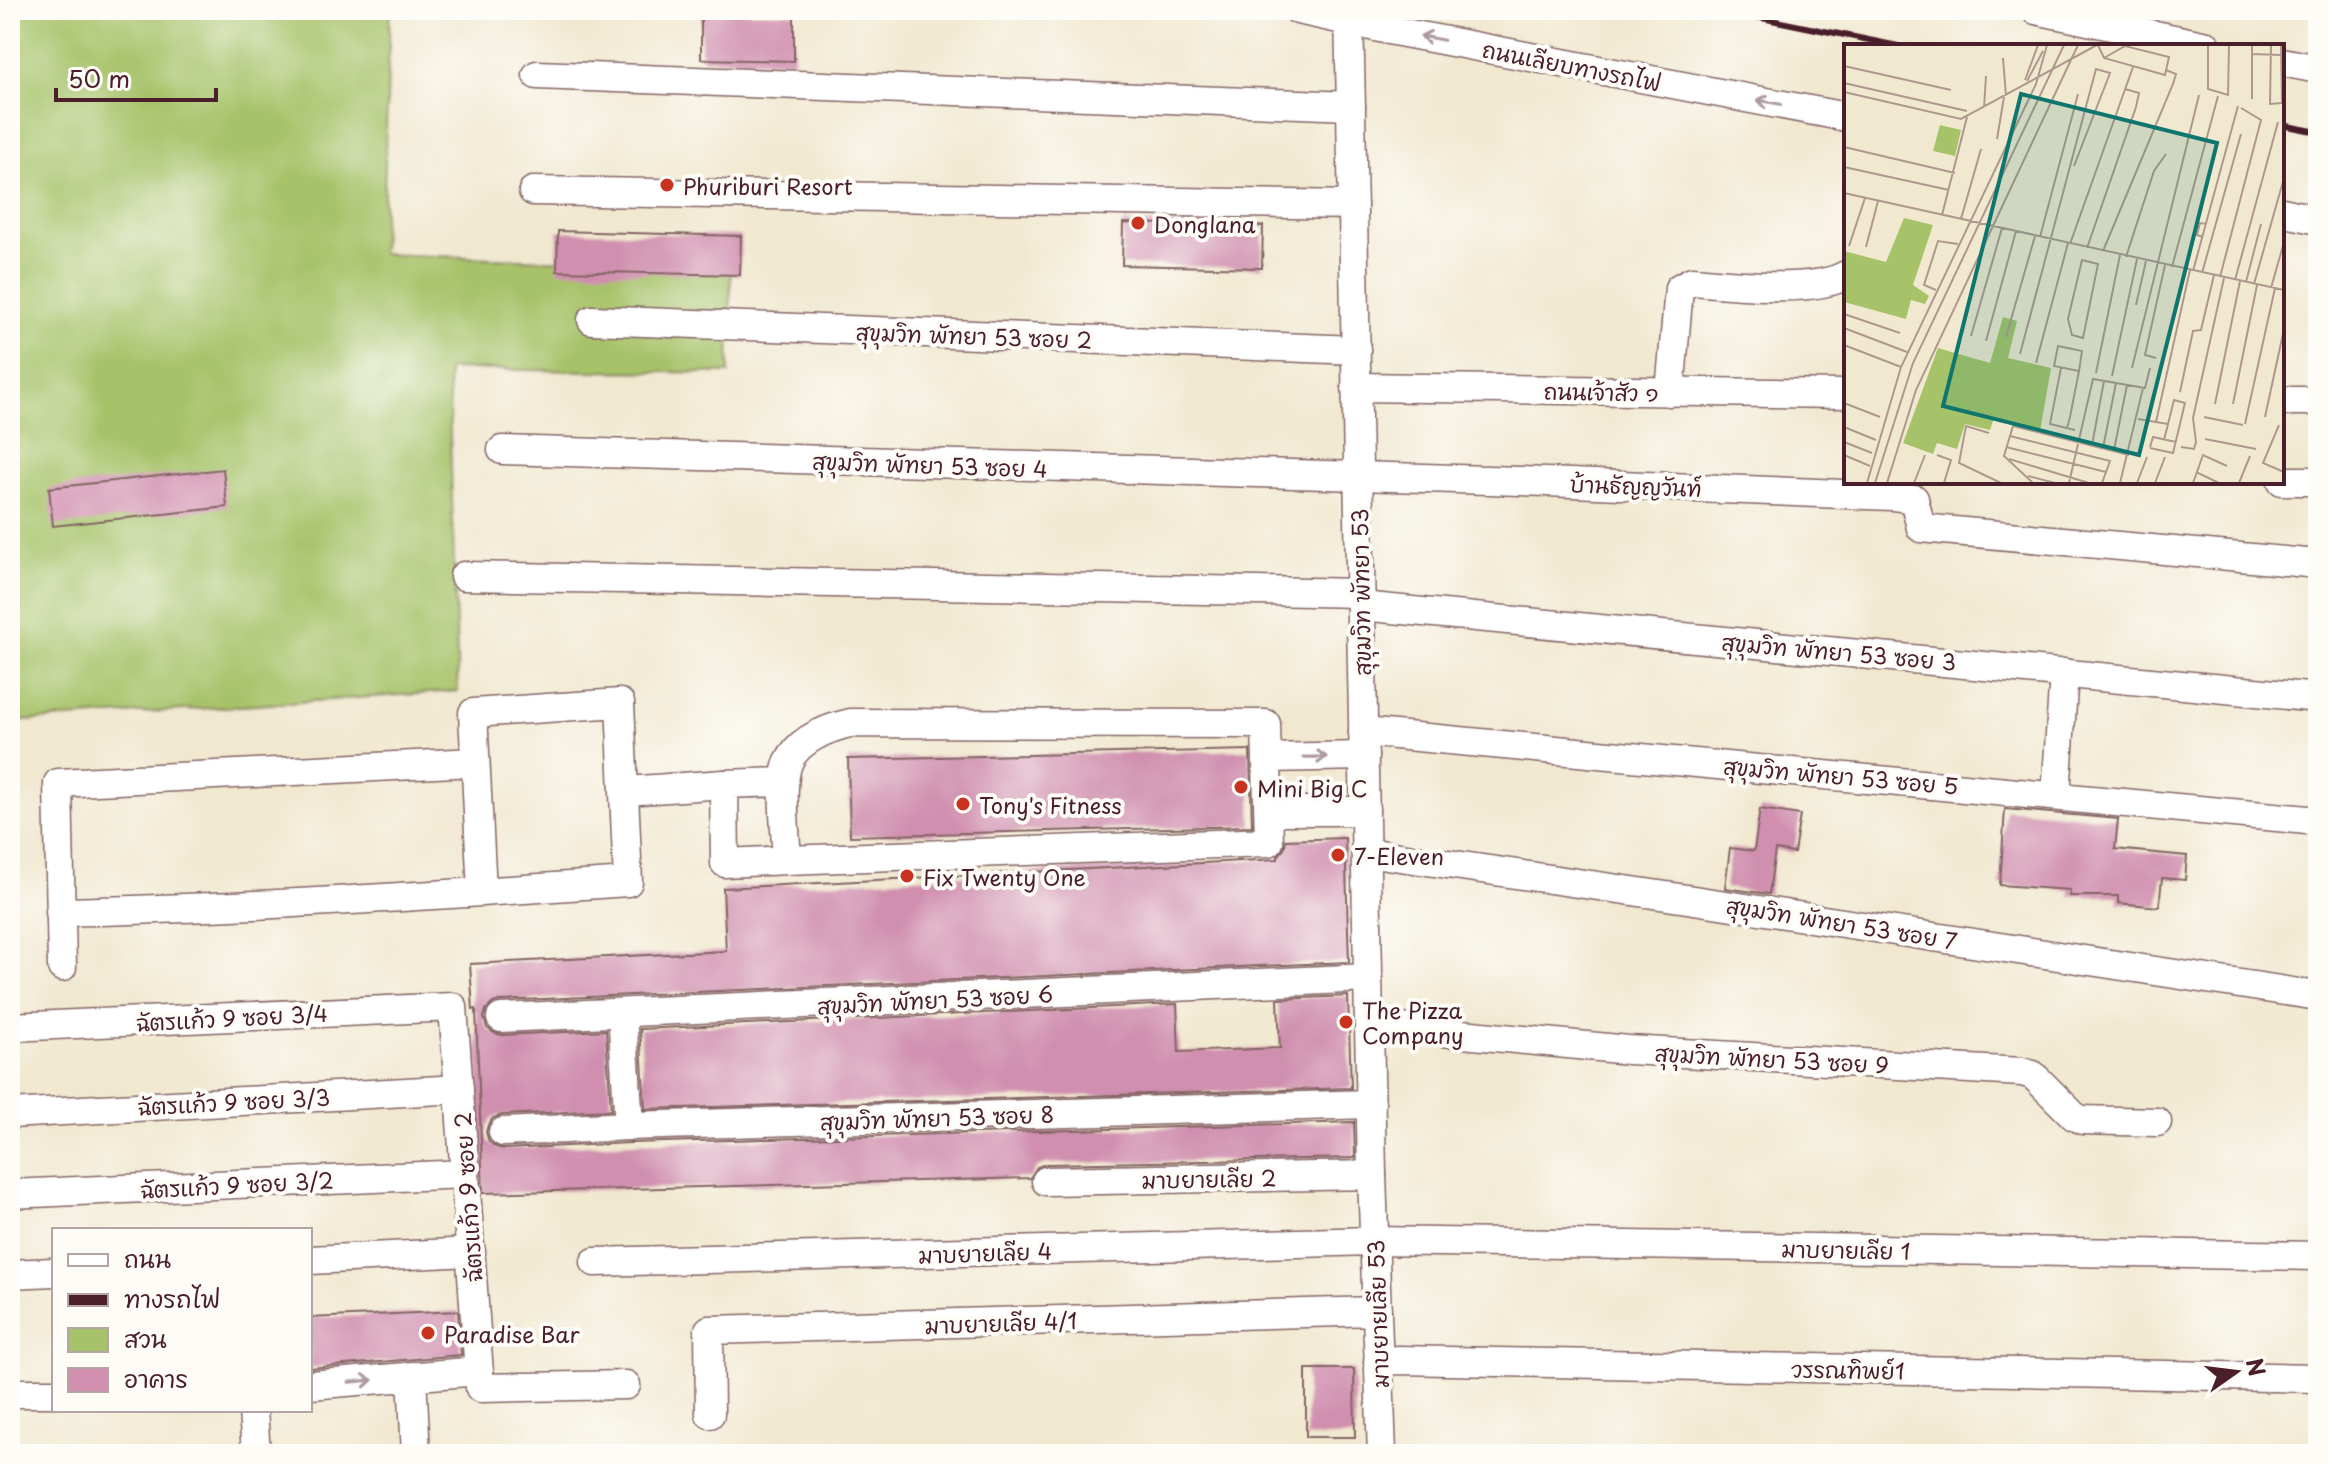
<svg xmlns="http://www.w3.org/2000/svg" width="2328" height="1464" font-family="'Playpen Sans','Playpen Sans Thai',sans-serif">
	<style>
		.green { fill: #a7c36a; stroke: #78714a; stroke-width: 2 }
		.building { fill: #d08faf }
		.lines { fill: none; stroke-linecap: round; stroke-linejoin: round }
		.minor-casing { stroke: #846565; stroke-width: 31 }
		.minor { stroke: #fff; stroke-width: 28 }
		.rail { stroke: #4a1f2b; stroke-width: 6 }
		.oneway { stroke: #ae9aa0 }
		.poi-dot { fill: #c8321e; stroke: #fdfcf7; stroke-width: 3 }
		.labels { text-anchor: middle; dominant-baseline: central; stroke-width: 8; stroke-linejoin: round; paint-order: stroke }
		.street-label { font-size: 22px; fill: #4a1f2b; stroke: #fdfcf7 }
		.poi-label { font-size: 22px; fill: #4a1f2b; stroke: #fdfcf7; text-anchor: start }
		.inset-road { fill: none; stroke: #ae988e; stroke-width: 2 }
		.view { fill: #0f766e; fill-opacity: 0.15; stroke: #0f766e; stroke-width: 4 }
		.inset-edge { fill: none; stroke: #4a1f2b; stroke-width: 4 }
	</style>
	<rect width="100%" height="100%" fill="#fdfcf7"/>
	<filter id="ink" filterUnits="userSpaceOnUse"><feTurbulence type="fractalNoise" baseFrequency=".0125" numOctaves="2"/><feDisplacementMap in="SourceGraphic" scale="16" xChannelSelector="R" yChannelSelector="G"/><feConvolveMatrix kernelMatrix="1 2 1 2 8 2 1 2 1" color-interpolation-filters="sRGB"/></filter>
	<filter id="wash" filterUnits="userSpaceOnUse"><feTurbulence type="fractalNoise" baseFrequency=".006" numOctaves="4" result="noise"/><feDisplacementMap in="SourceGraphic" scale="32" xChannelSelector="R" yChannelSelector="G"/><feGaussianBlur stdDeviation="1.8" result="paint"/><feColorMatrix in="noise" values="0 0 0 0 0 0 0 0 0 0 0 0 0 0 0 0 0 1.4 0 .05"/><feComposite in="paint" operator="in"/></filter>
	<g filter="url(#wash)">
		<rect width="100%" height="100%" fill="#f1e8d0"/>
		<polygon class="green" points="10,10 390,10 382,254 731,267 729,373 448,369 458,691 10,722"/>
		<g id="blocks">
			<g class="building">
				<polygon points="701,11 794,13 794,61 701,59"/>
				<polygon points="1123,223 1263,226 1262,268 1122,265"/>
				<polygon points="558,231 741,236 740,275 557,271"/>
				<polygon points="223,469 227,507 53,526 49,488"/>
				<polygon points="1250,750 1252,826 850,836 848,759"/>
				<polygon points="1760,809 1800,815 1794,853 1775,850 1769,894 1725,888 1730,848 1754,851"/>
				<polygon points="2005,809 2118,819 2115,849 2187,856 2185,880 2162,878 2159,907 2118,903 2118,896 2070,896 2070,890 2000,885"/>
				<polygon points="1345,838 1349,962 500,1001 493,1003 486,1010 484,1018 487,1028 494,1033 502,1035 606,1030 611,1110 502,1115 493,1118 488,1125 486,1132 489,1142 496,1147 504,1149 630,1143 1354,1122 1355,1158 1046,1164 1037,1167 1030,1178 483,1193 476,1009 473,1010 470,964 726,951 723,888 1278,859 1278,856 1284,849 1286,840"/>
				<polygon points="1348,996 1351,1088 645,1109 640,1029 1177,1004 1179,1052 1280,1048 1278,999"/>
				<polygon points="458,1311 461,1355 310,1368 310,1318"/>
				<polygon points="1306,1369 1354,1369 1355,1437 1306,1437"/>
			</g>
		</g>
	</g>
	<g filter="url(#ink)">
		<use href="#blocks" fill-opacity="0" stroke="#846565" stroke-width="2"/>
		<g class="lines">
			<defs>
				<g id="minor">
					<polyline points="1298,10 1394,31 1846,117"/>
					<polyline points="1349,10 1372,1175 1382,1454"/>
					<polyline points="2036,10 2207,46"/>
					<polyline points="2282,62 2318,69"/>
					<polyline points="537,75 1351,106"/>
					<polyline points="533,191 1353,205"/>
					<polyline points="2282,212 2318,220"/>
					<polyline points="592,320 1356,350"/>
					<polyline points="1356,387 1846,394"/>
					<path d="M1670 392 1679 288 1692 281C1731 284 1813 294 1846 275"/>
					<polyline points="2282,401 2318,401"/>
					<polyline points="502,450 1521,481 1892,496 1914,499"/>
					<polyline points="2282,481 2318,481"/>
					<polyline points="1914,499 1921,528 2318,564"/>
					<polyline points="464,576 1360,593"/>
					<polyline points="1361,606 2318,698"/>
					<polyline points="1363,732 2318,821"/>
					<polyline points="1267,758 1364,756"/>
					<path d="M784 782 724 784 725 863 787 860 1269 842 1266 724 850 723C829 728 799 739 789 761 779 782 786 836 787 860"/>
					<polyline points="626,791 724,784"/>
					<polyline points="2056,795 2064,673"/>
					<polyline points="1269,811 1365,811"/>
					<polyline points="1366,852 1687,899 2318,996"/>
					<path d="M60 912C250 908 439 895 628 882L620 703 473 713 482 892"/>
					<polyline points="62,967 58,783 475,762"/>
					<polyline points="622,1013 629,1126"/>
					<polyline points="501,1018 1368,978"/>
					<polyline points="1369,1025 1629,1050 2022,1072 2033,1075 2074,1116 2082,1120 2157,1122"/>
					<polyline points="10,1027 453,1007 480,1388 626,1385"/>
					<polyline points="10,1114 459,1089"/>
					<polyline points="503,1132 629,1126 1371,1104"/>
					<polyline points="1046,1181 1372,1175"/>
					<polyline points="10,1194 465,1174"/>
					<polyline points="310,1260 471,1252"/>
					<polyline points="595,1262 1374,1241 2318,1256"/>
					<polyline points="10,1274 54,1272"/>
					<polyline points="1378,1362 1398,1360 2318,1378"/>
					<polyline points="412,1376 416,1454"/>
					<polyline points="310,1385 479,1371"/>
					<polyline points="10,1393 54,1393"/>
					<polyline points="253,1410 256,1454"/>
					<polyline points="710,1414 709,1330 1377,1311"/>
				</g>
			</defs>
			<use href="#minor" class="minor-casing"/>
			<use href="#minor" class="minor"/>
			<g class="rail">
				<polyline points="1723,10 1898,46"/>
				<polyline points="2282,125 2318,132"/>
			</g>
		</g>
		<defs><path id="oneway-shaft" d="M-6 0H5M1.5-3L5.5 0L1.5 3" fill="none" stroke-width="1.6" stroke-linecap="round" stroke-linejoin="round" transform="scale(2)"/></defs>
		<g class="oneway">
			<use href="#oneway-shaft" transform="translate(1432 38) rotate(-169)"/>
			<use href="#oneway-shaft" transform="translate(1769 102) rotate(-169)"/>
			<use href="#oneway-shaft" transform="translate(1315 757) rotate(-1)"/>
			<use href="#oneway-shaft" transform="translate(361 1381) rotate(-5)"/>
		</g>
	</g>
	<g class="poi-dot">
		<circle cx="667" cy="185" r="8"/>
		<circle cx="1138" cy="223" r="8"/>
		<circle cx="1241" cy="787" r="8"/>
		<circle cx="963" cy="804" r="8"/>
		<circle cx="1338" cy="855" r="8"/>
		<circle cx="907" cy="876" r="8"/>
		<circle cx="1346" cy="1022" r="8"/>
		<circle cx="428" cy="1333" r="8"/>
	</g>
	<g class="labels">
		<g class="street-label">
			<text transform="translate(1572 65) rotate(11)">ถนนเลียบทางรถไฟ</text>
			<text transform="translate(974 335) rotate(2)">สุขุมวิท พัทยา 53 ซอย 2</text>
			<text transform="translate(1601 391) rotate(1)">ถนนเจ้าสัว ๑</text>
			<text transform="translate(930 464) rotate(2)">สุขุมวิท พัทยา 53 ซอย 4</text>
			<text transform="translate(1636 485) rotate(2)">บ้านธัญญวันท์</text>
			<text transform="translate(1360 592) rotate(-91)">สุขุมวิท พัทยา 53</text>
			<text transform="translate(1839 651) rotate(5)">สุขุมวิท พัทยา 53 ซอย 3</text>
			<text transform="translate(1841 775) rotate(5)">สุขุมวิท พัทยา 53 ซอย 5</text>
			<text transform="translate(1842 922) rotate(9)">สุขุมวิท พัทยา 53 ซอย 7</text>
			<text transform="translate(935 999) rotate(-3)">สุขุมวิท พัทยา 53 ซอย 6</text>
			<text transform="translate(232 1017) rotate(-3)">ฉัตรแก้ว 9 ซอย 3/4</text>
			<text transform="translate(1772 1058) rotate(3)">สุขุมวิท พัทยา 53 ซอย 9</text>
			<text transform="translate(234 1101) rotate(-3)">ฉัตรแก้ว 9 ซอย 3/3</text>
			<text transform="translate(937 1117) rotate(-2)">สุขุมวิท พัทยา 53 ซอย 8</text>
			<text transform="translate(1209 1178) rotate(-1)">มาบยายเลีย 2</text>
			<text transform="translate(237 1184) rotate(-3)">ฉัตรแก้ว 9 ซอย 3/2</text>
			<text transform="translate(467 1197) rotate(-94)">ฉัตรแก้ว 9 ซอย 2</text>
			<text transform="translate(1846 1249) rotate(1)">มาบยายเลีย 1</text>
			<text transform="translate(985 1252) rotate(-2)">มาบยายเลีย 4</text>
			<text transform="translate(1377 1314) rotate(-92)">มาบยายเลีย 53</text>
			<text transform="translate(1001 1322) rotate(-2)">มาบยายเลีย 4/1</text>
			<text transform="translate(1848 1369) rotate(1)">วรรณทิพย์1</text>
		</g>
		<g class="poi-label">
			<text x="683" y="185">Phuriburi Resort</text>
			<text x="1154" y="223">Donglana</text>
			<text x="1257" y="787">Mini Big C</text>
			<text x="979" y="804">Tony's Fitness</text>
			<text x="1354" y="855">7-Eleven</text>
			<text x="923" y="876">Fix Twenty One</text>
			<text x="1362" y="1009">The Pizza<tspan x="1362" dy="25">Company</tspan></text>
			<text x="444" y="1333">Paradise Bar</text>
		</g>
	</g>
	<g transform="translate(1844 44)">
		<rect width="440" height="440" fill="#f1e8d0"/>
		<path d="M96 81 117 86 111 112 89 107ZM60 174 89 181 69 241 85 252 81 260 67 256 62 275 0 258V207L42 218ZM159 273 173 277 164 314 207 324 196 387 150 374 146 386 121 380 113 405 93 399 89 410 59 399 94 304 146 319Z" fill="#a7c36a"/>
		<path class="inset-road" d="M254 1 260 14 321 31 325 13 281 2 260 14M364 1V45L384 51 385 1M427 1 426 60 438 59 437 1M408 10 437 11M159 14 162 52M0 22 107 46M181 36 194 1M183 37 199 7M0 39 123 67M0 48 117 75 253 1M408 55V1M140 64 142 32M153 95 160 53M0 103 111 129M0 123 105 146M0 149 440 246M98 171 123 73M117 175 137 105M196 193 234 50M359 193 353 191 356 179 363 180M226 200 289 23M5 202 21 154M22 203 34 157M243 204 292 63 295 49 281 45M259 207 329 40 332 30 322 26M282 213 310 127 322 110M238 216 254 220 239 294 228 291 224 275ZM328 223 374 52M349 227 394 62M358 229 397 90M376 233 417 76 397 64M391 236 434 78M402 238 417 180M410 240 440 134M427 244 440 198M92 246 80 241 94 197 114 200M292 261 302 217M0 270 56 289M0 284 63 308M127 292 158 184M162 293 191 192M142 297 172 187M0 301 57 323M176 310 252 25 266 29 230 122M312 314 301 311 321 221M192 319 224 199M217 324 206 380 231 386M288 324 355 51M252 329 276 211M268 332 293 215M336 348 349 287 357 286 370 231M0 359 36 373M371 360 396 237M389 360 413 241M360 373 399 381M421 373 440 285M294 375 324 380M312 378 346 226M401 380 431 244M435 381 419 419 440 428M0 383 32 396M223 384 226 373 235 327 238 307 214 302 210 322 235 327M145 389 122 382 115 419 157 439M166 392 266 417 258 439M361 395 412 405M0 398 28 409M248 401 260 337M162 403 262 428M306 403 309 393 332 398M337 403 350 405 352 398 349 374 380 234M259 404 272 339M306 404 329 409 341 359 330 356 320 396M270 406 283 341M0 411 26 422M93 411 107 416 100 439M165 415 245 439M352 428 375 439M184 432 211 439M23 439 57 323 192 40 203 1M31 439 69 319 220 1M43 439 72 346 234 1M70 439 81 411M189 439 160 412 169 382 285 411M225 439 249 335 301 344 306 324M276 439 299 344M293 439 303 413M311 439 321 413M349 439 359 411 383 422M395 439 406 412"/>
		<path class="view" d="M177 50 373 99 295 411 99 362Z"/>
		<rect width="440" height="440" class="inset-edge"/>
	</g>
	<rect width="2328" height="1464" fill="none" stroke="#fdfcf7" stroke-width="40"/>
	<rect x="52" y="1228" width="260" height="184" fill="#fdfcf7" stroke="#b5a4a5" stroke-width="2"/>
	<rect x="68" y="1254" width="40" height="12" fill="#ffffff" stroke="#b5a4a5" stroke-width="2"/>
	<text x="124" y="1268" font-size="24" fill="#4a1f2b">ถนน</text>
	<rect x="68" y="1294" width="40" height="12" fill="#4a1f2b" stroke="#b5a4a5" stroke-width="2"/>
	<text x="124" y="1308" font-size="24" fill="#4a1f2b">ทางรถไฟ</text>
	<rect x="68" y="1328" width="40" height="24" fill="#a7c36a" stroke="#b5a4a5" stroke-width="2"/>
	<text x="124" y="1348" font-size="24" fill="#4a1f2b">สวน</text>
	<rect x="68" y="1368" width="40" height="24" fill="#d08faf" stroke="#b5a4a5" stroke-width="2"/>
	<text x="124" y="1388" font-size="24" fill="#4a1f2b">อาคาร</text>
	<g transform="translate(2236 1372) rotate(76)" stroke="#fdfcf7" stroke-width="6" paint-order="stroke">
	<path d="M0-6L14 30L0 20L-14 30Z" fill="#4a1f2b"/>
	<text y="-12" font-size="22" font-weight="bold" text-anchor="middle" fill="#4a1f2b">N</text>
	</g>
	<path d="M56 88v12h160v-12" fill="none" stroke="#4a1f2b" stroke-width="4"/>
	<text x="68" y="88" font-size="24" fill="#4a1f2b" stroke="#fdfcf7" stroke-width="6" paint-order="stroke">50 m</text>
</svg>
